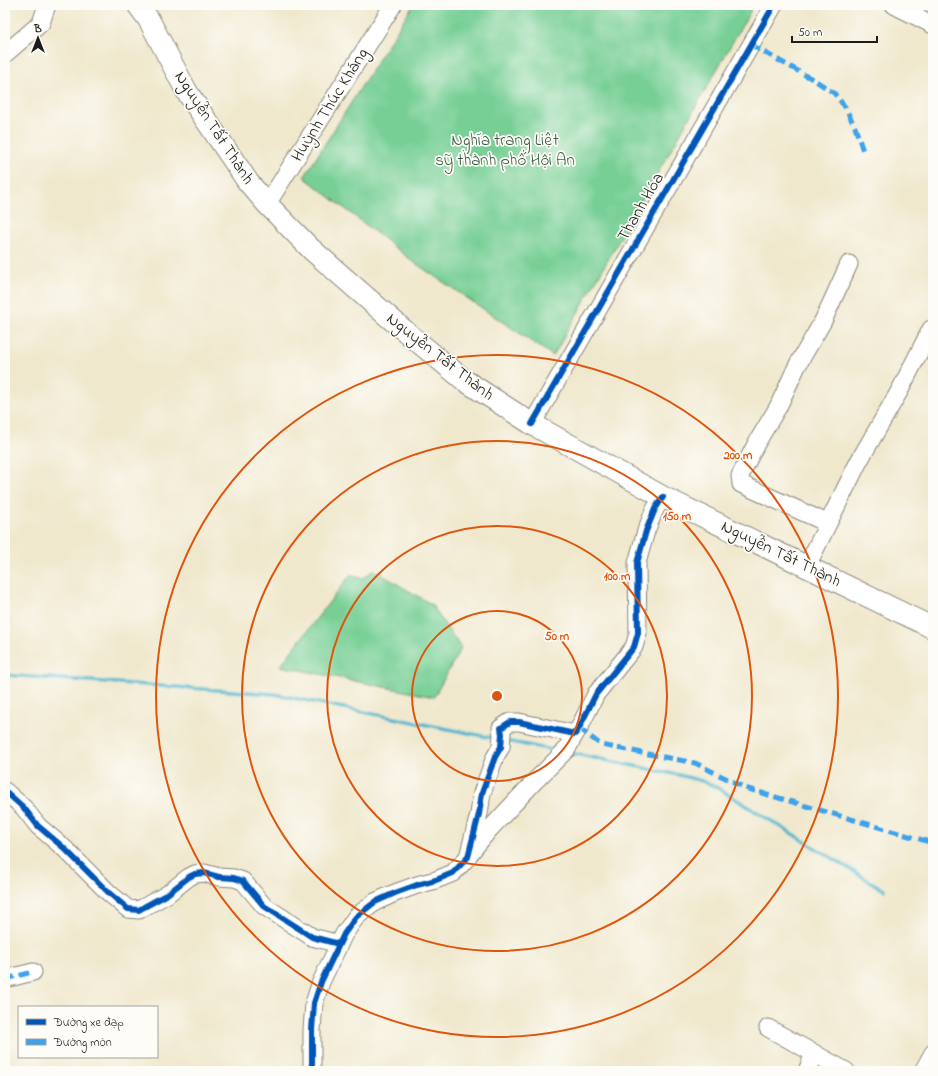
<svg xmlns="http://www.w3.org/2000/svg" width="938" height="1076" font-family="'Indie Flower',sans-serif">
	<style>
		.green { fill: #77cf95; stroke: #4a7658 }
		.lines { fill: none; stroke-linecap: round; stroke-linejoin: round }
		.stream { stroke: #4fb6cd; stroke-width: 3.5 }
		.minor-casing { stroke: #868274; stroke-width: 19 }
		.major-casing { stroke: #868274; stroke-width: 23 }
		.minor { stroke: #fff; stroke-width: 17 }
		.major { stroke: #fff; stroke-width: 21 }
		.quiet { stroke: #3da2ea; stroke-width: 5; stroke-dasharray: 10 5; stroke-linecap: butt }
		.cycleway-casing { stroke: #fdfcf7; stroke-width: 8 }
		.cycleway { stroke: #0057b8; stroke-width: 6 }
		.ring { fill: none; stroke: #de560d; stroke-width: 2 }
		.labels { text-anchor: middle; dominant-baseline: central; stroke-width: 3.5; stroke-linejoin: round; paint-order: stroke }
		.street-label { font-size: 17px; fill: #1c1c1c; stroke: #fdfcf7 }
		.park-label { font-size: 17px; fill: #3c5b46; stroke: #fdfcf7 }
		.centre { fill: #de560d; stroke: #fdfcf7; stroke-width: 2 }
		.ring-label { font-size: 12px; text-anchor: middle; font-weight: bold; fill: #de560d; stroke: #fdfcf7; stroke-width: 3.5; stroke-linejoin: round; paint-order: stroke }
	</style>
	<rect width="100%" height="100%" fill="#fdfcf7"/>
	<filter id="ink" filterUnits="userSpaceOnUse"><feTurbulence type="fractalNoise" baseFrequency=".025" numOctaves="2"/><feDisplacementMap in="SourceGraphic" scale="8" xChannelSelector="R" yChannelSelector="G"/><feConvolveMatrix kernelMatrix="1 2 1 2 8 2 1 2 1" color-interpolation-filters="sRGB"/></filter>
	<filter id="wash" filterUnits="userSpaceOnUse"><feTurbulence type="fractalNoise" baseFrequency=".012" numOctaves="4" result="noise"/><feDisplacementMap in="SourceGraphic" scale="16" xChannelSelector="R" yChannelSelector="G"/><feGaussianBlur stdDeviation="0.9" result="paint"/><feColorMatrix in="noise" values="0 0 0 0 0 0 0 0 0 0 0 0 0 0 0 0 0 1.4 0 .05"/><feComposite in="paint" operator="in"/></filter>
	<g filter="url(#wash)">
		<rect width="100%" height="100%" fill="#f0e8cd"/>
		<g class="green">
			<polygon points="413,5 743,5 751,10 553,356 415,263 304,177"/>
			<polygon points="374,570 431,604 461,648 434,697 280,666 351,574 362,579"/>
		</g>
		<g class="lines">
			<g class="stream">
				<polyline points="5,675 274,694 498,739"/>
				<polyline points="506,741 558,751"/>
				<polyline points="570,753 679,775 702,781 716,787 884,890"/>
			</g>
		</g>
	</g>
	<g filter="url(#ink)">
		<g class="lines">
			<defs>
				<g id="minor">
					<polyline points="894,5 933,25"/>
					<polyline points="5,54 41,23 47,5"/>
					<polyline points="267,204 393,5"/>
					<polyline points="532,424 774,5"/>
					<polyline points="827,523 741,484 740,476 756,444 778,407 797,366 823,321 849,264"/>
					<polyline points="807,566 859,461 900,390 931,329"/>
					<polyline points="5,791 24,808 38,826 64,848 109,893 128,909 139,910 144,907 166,895 189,877 195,874 204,873 219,877 234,878 243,881 264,906 306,933 312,937 339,944"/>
					<polyline points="471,852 488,831 534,782 567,749 575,734"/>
					<polyline points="5,979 33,972"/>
					<polyline points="768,1028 846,1071"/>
					<polyline points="312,1071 312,1030 314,1003 321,982 344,934 356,917 375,902 395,893 417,885 436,880 453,873 468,857 479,814 482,793 495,757 501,747 502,734 501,728 510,722 519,722 575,734 579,728 596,694 634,647 638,633 637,563 646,531 655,509 663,497"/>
					<polyline points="807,1071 814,1053"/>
					<polyline points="923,1071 933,1053"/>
				</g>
				<polyline id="major" points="138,5 149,20 187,92 248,182 267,204 311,249 399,326 464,380 532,424 663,497 933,628"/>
			</defs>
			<use href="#minor" class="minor-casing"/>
			<use href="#major" class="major-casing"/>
			<use href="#minor" class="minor"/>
			<use href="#major" class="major"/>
			<g class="quiet">
				<polyline points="751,45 816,81 834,93 845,107 855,127 863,151"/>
				<polyline points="579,728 601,745 695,763 748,789 933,843"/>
				<polyline points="5,979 33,972"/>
			</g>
			<defs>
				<g id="cycleway">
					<polyline points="532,424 774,5"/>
					<polyline points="5,791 24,808 38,826 64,848 109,893 128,909 139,910 144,907 166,895 189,877 195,874 204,873 219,877 234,878 243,881 264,906 306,933 312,937 339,944"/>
					<polyline points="312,1071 312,1030 314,1003 321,982 344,934 356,917 375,902 395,893 417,885 436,880 453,873 468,857 479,814 482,793 495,757 501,747 502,734 501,728 510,722 519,722 575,734 579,728 596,694 634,647 638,633 637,563 646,531 655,509 663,497"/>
				</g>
			</defs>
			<use href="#cycleway" class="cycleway-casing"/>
			<use href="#cycleway" class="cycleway"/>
		</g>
	</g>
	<g class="ring">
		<circle cx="497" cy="696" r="85"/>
		<circle cx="497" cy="696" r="170"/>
		<circle cx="497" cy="696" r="255"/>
		<circle cx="497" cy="696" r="341"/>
	</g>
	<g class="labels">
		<g class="street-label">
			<text transform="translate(330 105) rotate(-58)">Huỳnh Thúc Kháng</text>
			<text transform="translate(214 128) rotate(57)">Nguyễn Tất Thành</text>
			<text transform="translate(641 207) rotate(-60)">Thanh Hóa</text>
			<text transform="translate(440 357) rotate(38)">Nguyễn Tất Thành</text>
			<text transform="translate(781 554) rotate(26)">Nguyễn Tất Thành</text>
		</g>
		<g class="park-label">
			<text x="505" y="140">Nghĩa trang Liệt<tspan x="505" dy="20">sỹ thành phố Hội An</tspan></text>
		</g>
	</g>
	<circle cx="497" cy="696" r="6" class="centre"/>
	<g class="ring-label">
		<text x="738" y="459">200 m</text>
		<text x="677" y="520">150 m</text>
		<text x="617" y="580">100 m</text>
		<text x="557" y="640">50 m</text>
	</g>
	<rect width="938" height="1076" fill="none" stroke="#fdfcf7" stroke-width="20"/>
	<rect x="18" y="1006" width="140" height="52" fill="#fdfcf7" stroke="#a3a29f"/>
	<rect x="26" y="1019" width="20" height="6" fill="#0057b8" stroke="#a3a29f"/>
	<text x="54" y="1026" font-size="12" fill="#1c1c1c">Đường xe đạp</text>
	<rect x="26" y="1039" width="20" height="6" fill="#3da2ea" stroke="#a3a29f"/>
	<text x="54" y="1046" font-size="12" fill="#1c1c1c">Đường mòn</text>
	<g transform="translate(38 38)" stroke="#fdfcf7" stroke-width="3" paint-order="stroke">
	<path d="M0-3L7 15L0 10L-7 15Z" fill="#1c1c1c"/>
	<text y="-6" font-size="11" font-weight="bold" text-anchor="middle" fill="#1c1c1c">B</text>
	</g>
	<path d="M792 36v6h85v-6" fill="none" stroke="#1c1c1c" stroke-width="2"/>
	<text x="798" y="36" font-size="12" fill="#1c1c1c" stroke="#fdfcf7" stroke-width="3" paint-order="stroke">50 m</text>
</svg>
